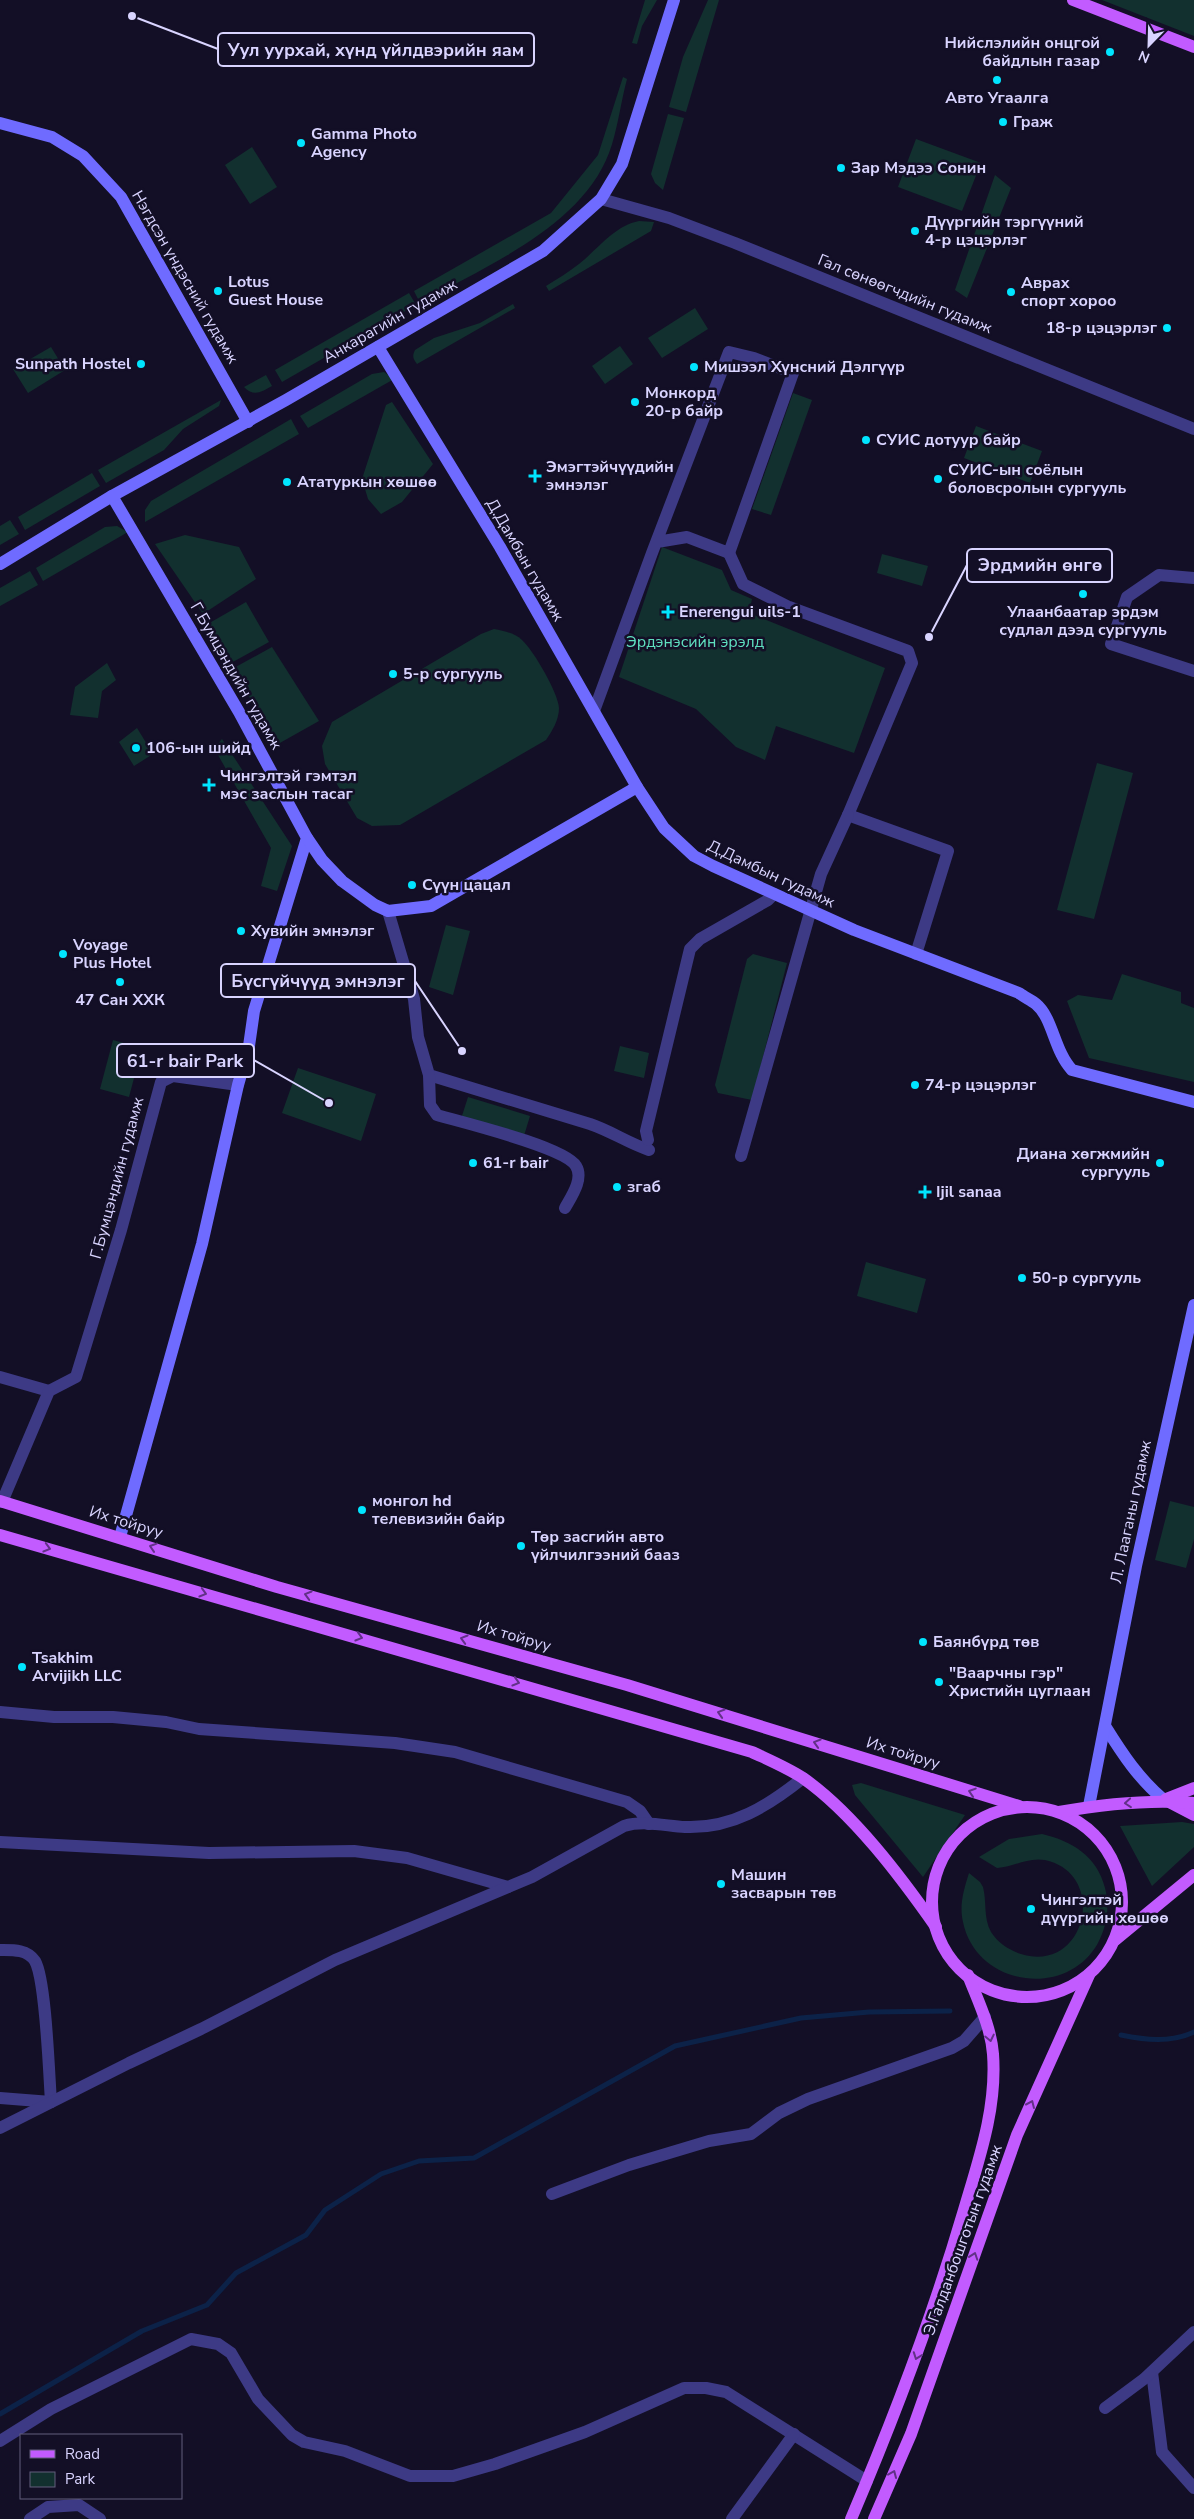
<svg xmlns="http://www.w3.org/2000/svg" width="1194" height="2519" font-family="'Nunito Sans',sans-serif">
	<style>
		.green { fill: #12302f }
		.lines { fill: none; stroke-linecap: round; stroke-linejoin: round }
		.stream { stroke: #0c2248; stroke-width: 5 }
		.street { stroke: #3d3a85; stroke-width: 12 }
		.secondary { stroke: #6f6bff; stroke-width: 12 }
		.primary { stroke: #c25bff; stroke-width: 12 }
		.oneway { stroke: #623188 }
		.poi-dot { fill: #00e5ff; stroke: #130f26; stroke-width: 2 }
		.labels { text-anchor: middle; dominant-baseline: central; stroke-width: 5; stroke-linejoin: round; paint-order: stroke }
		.poi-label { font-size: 16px; font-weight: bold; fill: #d9d4ff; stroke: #130f26; text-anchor: start }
		.street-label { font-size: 16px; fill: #d9d4ff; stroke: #130f26 }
		.park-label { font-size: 16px; fill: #5fe0c0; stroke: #130f26 }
		.leader { fill: none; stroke: #d9d4ff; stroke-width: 2 }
		.callout-dot { fill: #d9d4ff; stroke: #130f26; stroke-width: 2 }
		.callout { fill: #130f26; stroke: #d9d4ff; stroke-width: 2 }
		.callout-label { font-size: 18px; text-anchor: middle; font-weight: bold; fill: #d9d4ff }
	</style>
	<rect width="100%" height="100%" fill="#130f26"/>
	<g class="green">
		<polygon points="645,0 657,0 642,26 637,44 632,43"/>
		<polygon points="708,0 719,0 686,112 669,107 683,57"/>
		<polygon points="1102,0 1194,0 1194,36"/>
		<path d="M623 77 627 79C621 101 617 133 609 153 581 227 484 267 420 303L414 291 551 213 598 155Z"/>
		<polygon points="668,114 684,118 663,190 655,183 651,174"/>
		<polygon points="916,139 981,163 962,211 898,187"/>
		<polygon points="252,147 277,187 250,204 225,165"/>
		<polygon points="995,175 1011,188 967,298 955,290"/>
		<path d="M639 221 654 222 651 231 549 291 546 286C557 279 569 272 579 264 598 249 614 226 639 221Z"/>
		<polygon points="409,293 416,305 282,382 275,370"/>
		<path d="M513 304 515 308 417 364C413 359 412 356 415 350L434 338 480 323Z"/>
		<polygon points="695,308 708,329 662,358 648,338"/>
		<polygon points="620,346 633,364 605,384 592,366"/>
		<polygon points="51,347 65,370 28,393 13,369"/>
		<polygon points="384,372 394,379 308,428 300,416 372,374"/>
		<path d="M266 375 272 386C261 392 254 397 244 387Z"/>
		<polygon points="793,393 812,400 771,515 752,509"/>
		<polygon points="221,400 219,406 183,429 164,450 106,483 98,470"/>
		<polygon points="392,402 433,464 402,502 381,514 368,499 362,479 386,405"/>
		<polygon points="291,419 299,434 145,522 145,510 151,501"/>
		<polygon points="976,426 1042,451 1030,483 964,458"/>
		<polygon points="92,473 100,486 25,530 18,517"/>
		<polygon points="10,520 19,534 0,545 0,526"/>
		<polygon points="117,526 128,532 43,581 36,568 105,527"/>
		<polygon points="185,535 239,547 256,579 203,614 155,544"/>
		<polygon points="662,547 722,570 731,590 752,599 749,613 885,668 854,753 776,726 765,760 736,747 696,709 619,677"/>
		<polygon points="882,554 928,566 922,586 877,573"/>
		<polygon points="30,571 38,585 0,606 0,588"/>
		<polygon points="246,602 269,642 231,663 206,625"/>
		<path d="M494 629C504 631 514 633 522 640 534 651 558 693 559 708 559 720 552 731 546 740L400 825 372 826 357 818 325 764 322 746 332 722 481 634Z"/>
		<polygon points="272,647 319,721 278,744 232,669"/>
		<polygon points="107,663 116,680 102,691 98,718 70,715 75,687"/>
		<polygon points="137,728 153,754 134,766 119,742"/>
		<polygon points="222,739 292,846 277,891 261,886 271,848 214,748"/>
		<polygon points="1097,763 1133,773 1094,919 1057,910"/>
		<polygon points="446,925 470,931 453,995 429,987"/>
		<polygon points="753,954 787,963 752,1100 718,1093 715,1085 747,959"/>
		<polygon points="1122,974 1181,992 1181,1003 1194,1008 1194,1082 1089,1058 1067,1001 1078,995 1112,1000"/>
		<polygon points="113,1040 142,1048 129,1097 100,1089"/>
		<polygon points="620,1046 649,1053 644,1078 614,1071"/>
		<polygon points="298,1068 376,1094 361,1141 282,1113"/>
		<polygon points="468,1097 530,1116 523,1139 461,1119"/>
		<polygon points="866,1262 926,1279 917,1313 857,1296"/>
		<polygon points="1170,1501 1194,1507 1194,1539 1186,1568 1155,1560"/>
		<polygon points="861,1783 965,1815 923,1877 855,1795 852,1785"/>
		<polygon points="1182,1822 1194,1824 1194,1847 1152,1886 1120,1826"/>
		<path d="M1042 1834C1072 1841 1097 1856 1105 1888 1110 1906 1107 1926 1098 1943 1066 2000 976 1986 963 1922 959 1905 964 1889 969 1873L980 1882 983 1887C987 1902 983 1917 991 1932 998 1943 1009 1950 1021 1954 1086 1974 1109 1874 1045 1860 1027 1857 1014 1867 997 1868L979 1857 1009 1839Z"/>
	</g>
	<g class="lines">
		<g class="stream">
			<path d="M1121 2035C1145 2040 1171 2043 1194 2032"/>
			<polyline points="0,2414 142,2331 207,2305 236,2273 306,2235 325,2210 381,2174 419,2161 474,2158 675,2046 801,2018 869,2012 950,2011"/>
		</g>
		<g class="street">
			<polyline points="601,199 669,218 735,243 1194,429"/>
			<polyline points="729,553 743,584 789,607 908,651 912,663 848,815 948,851 916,954"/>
			<polyline points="1194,671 1111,644 1127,597 1159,575 1194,578"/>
			<polyline points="594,711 652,553 729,352 754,358 793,373 729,553 687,537 657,542"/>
			<path d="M388 911 414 999 418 1037 429 1075 590 1124C611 1131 628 1143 649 1150"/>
			<path d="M429 1075 430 1105 437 1115C461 1122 565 1147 576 1166 584 1179 571 1197 565 1208"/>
			<polyline points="648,1140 646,1131 690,949 700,939 768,900 774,894"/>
			<polyline points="741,1156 821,874 848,815"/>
			<polyline points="0,1377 49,1391"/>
			<polyline points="2,1502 49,1391 76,1377 121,1230 161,1082 173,1076 238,1085"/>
			<polyline points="0,1712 54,1717 113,1717 166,1722 199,1729 395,1743 455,1752 627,1802 640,1811 649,1824"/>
			<polyline points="0,1842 209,1853 354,1851 407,1858 508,1887"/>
			<path d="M0 1950C12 1950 27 1949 35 1961 46 1980 49 2075 51 2102L0 2098"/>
			<path d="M0 2128 129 2063 201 2029 335 1960 532 1877 624 1826C644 1820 666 1826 685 1827 732 1829 768 1806 803 1778"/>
			<polyline points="552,2194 629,2165 709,2141 751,2134 779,2113 808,2099 952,2048 964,2041 985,2017"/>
			<polyline points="1152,2372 1162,2452 1194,2488"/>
			<polyline points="1105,2408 1144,2379 1194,2332"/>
			<polyline points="0,2441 51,2409 191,2339 218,2344 231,2353 258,2399 292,2435 304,2442 345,2451 410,2476 453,2476 495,2464 585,2432 684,2388 706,2388 726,2392 867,2481"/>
			<polyline points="30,2519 48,2507 79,2505 100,2519"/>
			<polyline points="732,2519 794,2434"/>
		</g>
		<g class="secondary">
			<polyline points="0,123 52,137 83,156 121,197 248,422"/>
			<path d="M378 347 500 547 637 787 664 828 694 856 713 866 854 930 1019 993C1024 997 1031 1000 1036 1004 1053 1018 1054 1051 1072 1070L1194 1102"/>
			<polyline points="112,496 239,712 307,838 254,1011 249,1046 238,1085 202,1244 120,1537"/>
			<polyline points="0,564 112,496 286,400 543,251 601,199 622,164 674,0"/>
			<polyline points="307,838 322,860 342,881 375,905 388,911 431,906 637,787"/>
			<path d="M1105 1726C1123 1755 1139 1779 1164 1800"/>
			<polyline points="1089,1806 1136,1566 1194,1305"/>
		</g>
		<g class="primary">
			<polyline points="1073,0 1194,47"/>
			<polyline points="0,1501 277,1587 627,1685 1019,1806"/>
			<path d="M0 1535 752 1752C769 1760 788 1768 803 1778 853 1813 901 1877 936 1927"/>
			<polyline points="1166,1799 1194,1788"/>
			<polyline points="1171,1803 1194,1815"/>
			<circle cx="1027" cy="1902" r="95"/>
			<path d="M1059 1812C1104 1804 1149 1799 1194 1803"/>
			<polyline points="1115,1940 1194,1875"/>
			<path d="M851 2519C894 2418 933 2316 964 2210 979 2159 997 2108 993 2054 991 2027 978 2001 968 1975"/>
			<polyline points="874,2519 911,2434 1017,2135 1089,1975"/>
		</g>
	</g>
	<defs><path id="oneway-chevron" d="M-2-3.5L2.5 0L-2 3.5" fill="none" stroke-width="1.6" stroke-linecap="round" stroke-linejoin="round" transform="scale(1.25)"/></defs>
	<g class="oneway">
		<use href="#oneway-chevron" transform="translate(153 1547) rotate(-162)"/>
		<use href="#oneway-chevron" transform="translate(47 1548) rotate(16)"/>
		<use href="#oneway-chevron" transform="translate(203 1593) rotate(16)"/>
		<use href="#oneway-chevron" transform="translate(308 1595) rotate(-164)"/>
		<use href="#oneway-chevron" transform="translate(359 1637) rotate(16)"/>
		<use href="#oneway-chevron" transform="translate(464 1639) rotate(-164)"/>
		<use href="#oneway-chevron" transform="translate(516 1682) rotate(16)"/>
		<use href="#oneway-chevron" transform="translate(721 1713) rotate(-163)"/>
		<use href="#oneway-chevron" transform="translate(817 1743) rotate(-163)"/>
		<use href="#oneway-chevron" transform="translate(972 1792) rotate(-162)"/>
		<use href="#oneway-chevron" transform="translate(1128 1803) rotate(175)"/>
		<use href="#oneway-chevron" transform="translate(990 2038) rotate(78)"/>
		<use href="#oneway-chevron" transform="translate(1031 2104) rotate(-66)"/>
		<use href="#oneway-chevron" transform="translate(974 2256) rotate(-71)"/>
		<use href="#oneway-chevron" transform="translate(917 2356) rotate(110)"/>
		<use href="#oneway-chevron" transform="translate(893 2474) rotate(-67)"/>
	</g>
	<g class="poi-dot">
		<circle cx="1110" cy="52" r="5"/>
		<circle cx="997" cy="80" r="5"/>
		<circle cx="1003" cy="122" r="5"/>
		<circle cx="301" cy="143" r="5"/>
		<circle cx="841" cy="168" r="5"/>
		<circle cx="915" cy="231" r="5"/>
		<circle cx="218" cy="291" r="5"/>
		<circle cx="1011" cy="292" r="5"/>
		<circle cx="1167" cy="328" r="5"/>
		<circle cx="141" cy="364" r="5"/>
		<circle cx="694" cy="367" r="5"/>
		<circle cx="635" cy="402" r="5"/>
		<circle cx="866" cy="440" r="5"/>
		<path d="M532.5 468.5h5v5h5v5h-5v5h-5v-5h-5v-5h5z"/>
		<circle cx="938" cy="479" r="5"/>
		<circle cx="287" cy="482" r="5"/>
		<circle cx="1083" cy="594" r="5"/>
		<path d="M665.5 604.5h5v5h5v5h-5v5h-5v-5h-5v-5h5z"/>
		<circle cx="393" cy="674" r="5"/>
		<circle cx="136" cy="748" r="5"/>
		<path d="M206.5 777.5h5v5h5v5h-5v5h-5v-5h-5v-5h5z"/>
		<circle cx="412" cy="885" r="5"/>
		<circle cx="241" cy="931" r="5"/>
		<circle cx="63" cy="954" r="5"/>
		<circle cx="120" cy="982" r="5"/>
		<circle cx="915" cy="1085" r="5"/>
		<circle cx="473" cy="1163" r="5"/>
		<circle cx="1160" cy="1163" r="5"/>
		<circle cx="617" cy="1187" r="5"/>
		<path d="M922.5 1184.5h5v5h5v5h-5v5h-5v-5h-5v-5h5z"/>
		<circle cx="1022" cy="1278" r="5"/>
		<circle cx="362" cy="1510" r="5"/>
		<circle cx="521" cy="1546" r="5"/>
		<circle cx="923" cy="1642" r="5"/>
		<circle cx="22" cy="1667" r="5"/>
		<circle cx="939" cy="1682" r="5"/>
		<circle cx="721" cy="1884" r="5"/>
		<circle cx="1031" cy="1909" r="5"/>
	</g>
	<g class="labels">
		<g class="poi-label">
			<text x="1100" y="43" text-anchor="end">Нийслэлийн онцгой<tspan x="1100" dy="18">байдлын газар</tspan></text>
			<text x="997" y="98" text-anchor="middle">Авто Угаалга</text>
			<text x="1013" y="122">Граж</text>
			<text x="311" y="134">Gamma Photo<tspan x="311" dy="18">Agency</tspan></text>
			<text x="851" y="168">Зар Мэдээ Сонин</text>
			<text x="925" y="222">Дүүргийн тэргүүний<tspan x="925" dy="18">4-р цэцэрлэг</tspan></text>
			<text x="228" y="282">Lotus<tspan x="228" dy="18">Guest House</tspan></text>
			<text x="1021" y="283">Аврах<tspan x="1021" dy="18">спорт хороо</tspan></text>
			<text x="1157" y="328" text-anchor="end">18-р цэцэрлэг</text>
			<text x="131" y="364" text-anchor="end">Sunpath Hostel</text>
			<text x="704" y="367">Мишээл Хүнсний Дэлгүүр</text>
			<text x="645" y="393">Монкорд<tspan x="645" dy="18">20-р байр</tspan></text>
			<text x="876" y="440">СУИС дотуур байр</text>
			<text x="546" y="467">Эмэгтэйчүүдийн<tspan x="546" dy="18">эмнэлэг</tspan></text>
			<text x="948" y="470">СУИС-ын соёлын<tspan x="948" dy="18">боловсролын сургууль</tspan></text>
			<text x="297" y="482">Ататуркын хөшөө</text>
			<text x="679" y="612">Enerengui uils-1</text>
			<text x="1083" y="612" text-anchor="middle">Улаанбаатар эрдэм<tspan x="1083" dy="18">судлал дээд сургууль</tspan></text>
			<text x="403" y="674">5-р сургууль</text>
			<text x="146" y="748">106-ын шийд</text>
			<text x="220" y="776">Чингэлтэй гэмтэл<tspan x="220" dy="18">мэс заслын тасаг</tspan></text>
			<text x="422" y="885">Сүүн цацал</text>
			<text x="251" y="931">Хувийн эмнэлэг</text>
			<text x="73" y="945">Voyage<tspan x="73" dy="18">Plus Hotel</tspan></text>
			<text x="120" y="1000" text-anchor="middle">47 Сан ХХК</text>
			<text x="925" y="1085">74-р цэцэрлэг</text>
			<text x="1150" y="1154" text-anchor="end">Диана хөгжмийн<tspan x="1150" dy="18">сургууль</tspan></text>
			<text x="483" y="1163">61-r bair</text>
			<text x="627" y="1187">згаб</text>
			<text x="936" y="1192">Ijil sanaa</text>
			<text x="1032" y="1278">50-р сургууль</text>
			<text x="372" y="1501">монгол hd<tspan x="372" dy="18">телевизийн байр</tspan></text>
			<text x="531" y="1537">Төр засгийн авто<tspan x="531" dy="18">үйлчилгээний бааз</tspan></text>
			<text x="933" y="1642">Баянбүрд төв</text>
			<text x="32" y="1658">Tsakhim<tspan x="32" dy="18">Arvijikh LLC</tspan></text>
			<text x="949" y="1673">"Ваарчны гэр"<tspan x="949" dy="18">Христийн цуглаан</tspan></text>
			<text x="731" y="1875">Машин<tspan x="731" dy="18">засварын төв</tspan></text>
			<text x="1041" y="1900">Чингэлтэй<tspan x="1041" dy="18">дүүргийн хөшөө</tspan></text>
		</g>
		<g class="street-label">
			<text transform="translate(185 277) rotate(60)">Нэгдсэн үндэсний гудамж</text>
			<text transform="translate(905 294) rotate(22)">Гал сөнөөгчдийн гудамж</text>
			<text transform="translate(390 321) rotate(-30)">Анкарагийн гудамж</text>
			<text transform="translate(525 560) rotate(60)">Д.Дамбын гудамж</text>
			<text transform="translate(236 676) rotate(60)">Г.Бумцэндийн гудамж</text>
			<text transform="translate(771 874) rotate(25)">Д.Дамбын гудамж</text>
			<text transform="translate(117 1178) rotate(-75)">Г.Бумцэндийн гудамж</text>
			<text transform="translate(1131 1512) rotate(-78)">Л. Лааганы гудамж</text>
			<text transform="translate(126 1522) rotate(17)">Их тойруу</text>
			<text transform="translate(514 1636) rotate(16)">Их тойруу</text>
			<text transform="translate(903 1753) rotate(17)">Их тойруу</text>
			<text transform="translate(963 2240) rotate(-70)">Э.Галданбошготын гудамж</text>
		</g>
		<g class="park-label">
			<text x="695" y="642">Эрдэнэсийн эрэлд</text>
		</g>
	</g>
	<path class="leader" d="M132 16L218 49M929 637L967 565M462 1051L415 981M329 1103L254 1060"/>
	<g class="callout-dot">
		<circle cx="132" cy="16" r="5"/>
		<circle cx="929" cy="637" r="5"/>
		<circle cx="462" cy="1051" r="5"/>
		<circle cx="329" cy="1103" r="5"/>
	</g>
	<g class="callout">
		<rect x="218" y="33" width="316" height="33" rx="5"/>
		<rect x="967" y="549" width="145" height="33" rx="5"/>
		<rect x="221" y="964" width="194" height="33" rx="5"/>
		<rect x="117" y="1044" width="137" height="33" rx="5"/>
	</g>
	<g class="callout-label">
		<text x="376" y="56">Уул уурхай, хүнд үйлдвэрийн яам</text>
		<text x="1040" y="571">Эрдмийн өнгө</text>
		<text x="318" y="987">Бүсгүйчүүд эмнэлэг</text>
		<text x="185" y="1067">61-r bair Park</text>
	</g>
	<rect x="20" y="2434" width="162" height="65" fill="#130f26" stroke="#625e7d"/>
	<rect x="30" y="2450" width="25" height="8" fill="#c25bff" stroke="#625e7d"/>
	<text x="65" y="2459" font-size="15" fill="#d9d4ff">Road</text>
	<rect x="30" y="2472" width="25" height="15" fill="#12302f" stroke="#625e7d"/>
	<text x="65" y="2484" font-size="15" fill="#d9d4ff">Park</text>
	<g transform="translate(1149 45) rotate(203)" stroke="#130f26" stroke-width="4" paint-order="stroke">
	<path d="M0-4L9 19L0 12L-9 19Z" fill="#d9d4ff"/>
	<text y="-8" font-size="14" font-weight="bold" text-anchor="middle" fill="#d9d4ff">N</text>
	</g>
</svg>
